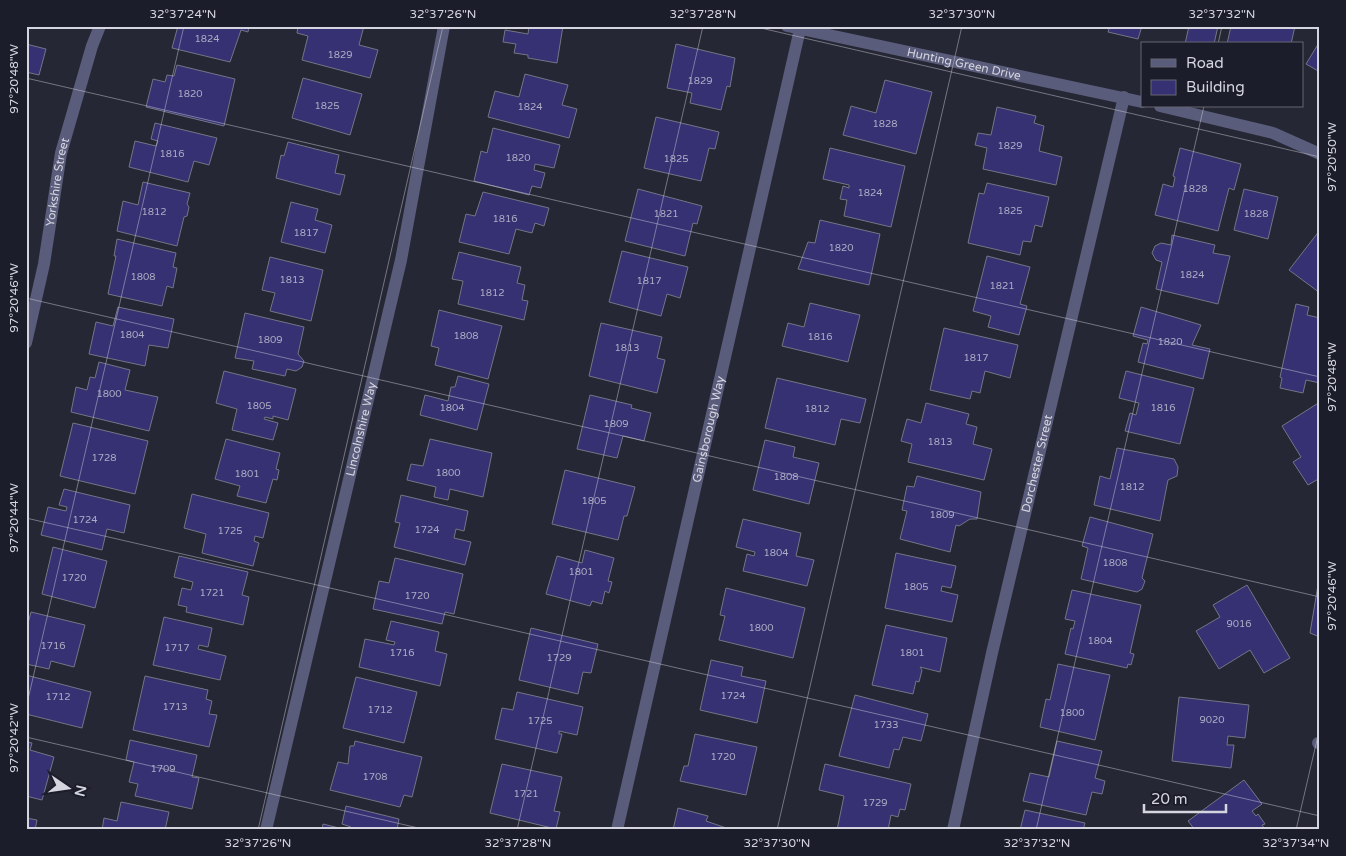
<svg xmlns="http://www.w3.org/2000/svg" width="1346" height="856" font-family="'Varela Round',sans-serif">
	<style>
		.building { fill: #353173; stroke: #747585 }
		.lines { fill: none; stroke-linecap: round; stroke-linejoin: round }
		.minor { stroke: #5a5c7b; stroke-width: 12 }
		.ticks { fill: none; stroke: #d5d5df; stroke-width: 1; stroke-opacity: 0.45 }
		.labels { text-anchor: middle; dominant-baseline: central; stroke-width: 4; stroke-linejoin: round; paint-order: stroke }
		.number-label { font-size: 10px; fill: #adacc4 }
		.street-label { font-size: 12px; fill: #d5d5df; stroke: #1c1d2a }
		.neatline { fill: none; stroke: #d5d5df; stroke-width: 2 }
		.ticks-label { font-size: 12px; text-anchor: middle; fill: #d5d5df }
	</style>
	<rect width="100%" height="100%" fill="#262734"/>
	<g class="building">
		<polygon points="178,26 249,26 248,32 241,30 230,62 172,48"/>
		<polygon points="298,26 364,26 359,45 378,50 370,78 302,60 308,36 297,33"/>
		<polygon points="529,26 563,26 557,63 528,58 528,55 514,53 516,44 503,42 505,30 528,34"/>
		<polygon points="1110,26 1142,26 1138,39 1108,32"/>
		<polygon points="1189,26 1218,26 1214,44 1185,44"/>
		<polygon points="1231,26 1295,26 1291,44 1227,44"/>
		<polygon points="1320,41 1320,72 1306,64"/>
		<polygon points="26,44 46,49 39,75 26,72"/>
		<polygon points="676,44 735,58 730,87 727,86 721,110 690,103 692,93 667,88"/>
		<polygon points="177,65 235,79 224,126 146,107 153,79 165,82 167,75 174,76"/>
		<polygon points="525,74 568,85 562,105 577,109 569,138 488,117 495,91 519,97"/>
		<polygon points="303,78 362,94 350,135 292,118"/>
		<polygon points="885,80 932,92 916,154 843,135 851,106 876,113"/>
		<polygon points="997,107 1036,116 1034,123 1044,126 1039,151 1062,157 1056,185 983,169 987,148 975,145 978,133 991,135"/>
		<polygon points="656,117 719,132 715,149 709,148 701,181 644,168"/>
		<polygon points="155,123 217,138 209,165 194,161 188,182 129,167 135,141 156,146 158,141 151,139"/>
		<polygon points="493,128 560,145 554,168 535,164 534,170 545,173 541,188 532,186 529,195 474,181 481,151 487,153"/>
		<polygon points="288,142 339,155 335,173 345,175 340,195 276,178 281,155 284,156"/>
		<polygon points="830,148 905,166 891,227 844,216 847,200 840,199 843,186 849,188 849,185 823,179"/>
		<polygon points="1180,148 1241,164 1234,190 1229,188 1218,231 1155,215 1163,184 1173,187 1175,177 1173,176"/>
		<polygon points="143,182 190,193 187,204 189,207 187,216 184,217 177,246 117,231 123,201 138,205"/>
		<polygon points="987,183 1049,197 1042,227 1035,225 1031,242 1023,241 1020,255 968,243 979,193 984,194"/>
		<polygon points="638,189 702,206 697,224 693,223 685,256 625,241"/>
		<polygon points="1244,189 1278,197 1268,239 1234,230"/>
		<polygon points="483,192 549,208 544,226 535,223 532,233 516,229 509,254 459,242 466,214 475,216"/>
		<polygon points="291,202 318,209 315,220 332,225 325,253 281,242"/>
		<polygon points="820,220 880,234 869,285 798,269 808,242 815,243"/>
		<polygon points="1320,230 1320,293 1289,270"/>
		<polygon points="1172,235 1215,245 1213,253 1230,256 1218,304 1156,289 1162,262 1156,260 1152,253 1155,246 1161,243 1171,245"/>
		<polygon points="117,239 176,253 173,267 177,268 173,288 167,286 162,306 108,294 116,256 114,256"/>
		<polygon points="622,251 688,267 680,298 667,294 661,316 609,302"/>
		<polygon points="459,252 521,267 517,283 525,285 522,300 528,301 524,320 458,304 463,281 452,279"/>
		<polygon points="987,256 1030,267 1020,304 1027,306 1019,335 988,327 991,316 973,311"/>
		<polygon points="270,257 323,270 311,321 270,311 275,293 262,290"/>
		<polygon points="810,303 860,315 848,362 782,346 788,323 804,327"/>
		<polygon points="1296,304 1309,307 1307,315 1320,318 1320,383 1306,380 1303,393 1280,388 1282,378 1280,377"/>
		<polygon points="118,307 174,319 168,348 149,345 145,366 89,354 96,322 113,326"/>
		<polygon points="1141,307 1201,325 1192,345 1210,349 1203,379 1138,362 1143,343 1147,344 1148,340 1133,336"/>
		<polygon points="439,310 502,326 488,379 435,365 439,348 431,346"/>
		<polygon points="245,313 304,327 298,354 304,361 302,367 296,371 287,369 285,376 252,369 254,361 235,358"/>
		<polygon points="601,323 662,337 657,358 665,360 657,393 589,376"/>
		<polygon points="944,328 1018,345 1010,378 985,371 980,393 972,391 970,399 930,390"/>
		<polygon points="99,362 130,370 125,390 158,397 149,431 71,412 76,387 87,390 90,377 95,378"/>
		<polygon points="224,371 296,389 288,420 273,416 273,419 265,417 264,419 278,423 273,440 232,430 237,409 216,403"/>
		<polygon points="1126,371 1194,388 1180,444 1125,431 1130,413 1136,415 1139,403 1119,398"/>
		<polygon points="458,376 489,384 477,430 420,415 425,395 448,401 451,387 455,387"/>
		<polygon points="777,378 866,399 860,423 841,419 835,445 765,428"/>
		<polygon points="590,395 632,405 631,408 651,413 644,441 623,436 617,458 577,449"/>
		<polygon points="1320,402 1320,478 1308,485 1293,462 1301,457 1282,426"/>
		<polygon points="926,403 969,414 966,424 977,427 973,444 992,449 984,480 908,462 912,444 901,441 907,419 921,423"/>
		<polygon points="73,423 148,441 135,494 60,476"/>
		<polygon points="226,439 280,453 276,469 279,470 277,480 273,479 266,503 237,496 240,486 215,479"/>
		<polygon points="430,439 492,453 483,497 450,489 448,500 434,497 436,487 407,480 411,464 423,466"/>
		<polygon points="765,440 795,447 793,457 819,463 809,504 753,490"/>
		<polygon points="1117,448 1174,459 1178,467 1177,476 1168,480 1160,521 1094,505 1100,476 1110,479"/>
		<polygon points="565,470 635,487 627,516 624,516 618,540 552,524"/>
		<polygon points="917,476 981,492 977,519 970,519 959,526 956,525 950,552 900,539 907,511 902,510 907,486 914,487"/>
		<polygon points="64,489 130,505 124,533 107,529 102,550 41,535 48,507 66,511 67,507 59,505"/>
		<polygon points="192,494 269,513 263,538 255,536 254,541 259,543 253,566 202,553 206,534 184,528"/>
		<polygon points="401,495 468,511 464,531 456,529 454,538 471,542 465,565 394,547 400,523 395,522"/>
		<polygon points="1090,517 1153,534 1142,578 1145,581 1142,589 1137,592 1081,579 1088,548 1082,546"/>
		<polygon points="743,519 801,533 796,556 814,560 807,586 743,571 747,554 754,556 755,552 736,547"/>
		<polygon points="53,547 107,561 95,608 42,594"/>
		<polygon points="585,550 614,558 608,581 612,582 609,593 605,591 602,604 592,601 590,606 546,594 557,556 582,563"/>
		<polygon points="896,553 956,566 951,588 942,586 941,591 958,595 952,622 885,608"/>
		<polygon points="179,556 248,572 242,595 249,597 243,625 186,612 187,607 178,605 182,588 191,590 193,582 174,577"/>
		<polygon points="395,558 463,574 454,614 445,612 442,624 373,609 379,581 389,583"/>
		<polygon points="1247,585 1290,658 1264,673 1250,650 1219,669 1196,631 1220,617 1213,605"/>
		<polygon points="1318,585 1320,585 1320,637 1310,633"/>
		<polygon points="726,588 805,608 793,658 719,640 725,616 720,615"/>
		<polygon points="1072,590 1141,605 1130,653 1134,654 1131,665 1128,664 1127,668 1065,654 1071,628 1073,629 1075,621 1065,619"/>
		<polygon points="31,612 85,625 74,667 51,661 49,669 26,664 26,631"/>
		<polygon points="164,617 212,628 208,647 199,645 198,649 226,656 220,680 153,665"/>
		<polygon points="391,621 439,632 435,651 447,654 440,686 359,667 365,639 394,645 395,642 386,640"/>
		<polygon points="886,625 947,638 940,672 920,667 922,670 919,682 916,681 913,694 872,685"/>
		<polygon points="531,628 598,644 591,673 583,672 578,694 519,680"/>
		<polygon points="711,660 743,667 741,676 766,681 757,723 700,710"/>
		<polygon points="1058,664 1110,675 1095,740 1040,727 1046,699 1050,700"/>
		<polygon points="26,675 91,692 82,728 26,714"/>
		<polygon points="145,676 208,690 206,699 212,701 209,714 217,715 209,747 133,730"/>
		<polygon points="356,677 417,692 404,743 343,728"/>
		<polygon points="517,692 583,707 577,735 559,731 559,734 562,734 557,753 495,739 502,708 513,710"/>
		<polygon points="855,695 928,714 921,741 903,737 899,750 894,749 889,768 839,756"/>
		<polygon points="1179,697 1249,705 1245,738 1228,736 1227,745 1234,745 1231,768 1172,761"/>
		<polygon points="695,734 757,747 746,795 680,781 684,766 688,766"/>
		<polygon points="130,740 197,755 192,777 199,778 192,809 135,796 138,784 129,782 134,762 126,760"/>
		<polygon points="355,741 422,757 412,797 404,795 400,807 330,790 338,762 348,764 350,746 354,746"/>
		<polygon points="1057,741 1102,751 1095,778 1105,781 1102,794 1092,792 1086,815 1023,801 1030,773 1049,777"/>
		<polygon points="26,742 32,743 30,750 54,757 42,800 26,796"/>
		<polygon points="502,764 562,777 554,811 560,812 556,829 490,813"/>
		<polygon points="825,764 911,784 905,810 900,809 898,817 891,815 888,830 837,830 844,796 819,790"/>
		<polygon points="1244,780 1262,804 1252,811 1256,816 1258,814 1265,824 1262,825 1265,829 1195,830 1188,821"/>
		<polygon points="121,802 169,812 165,830 102,830 104,818 117,821"/>
		<polygon points="346,806 399,819 397,830 351,830 351,827 342,824"/>
		<polygon points="678,808 708,816 706,821 732,830 673,830"/>
		<polygon points="1025,810 1085,823 1083,830 1020,830"/>
		<polygon points="26,818 37,820 35,830 26,830"/>
		<polygon points="323,824 347,830 322,830"/>
	</g>
	<g class="lines">
		<g class="minor">
			<path id="s1" d="M787 26 1142 102"/>
			<polyline points="1160,106 1273,133 1320,154"/>
			<path id="s2" d="M26 343 44 264 61 153 92 46 100 26"/>
			<polyline points="1318,743 1320,743"/>
			<path id="s3" d="M266 830 401 260 444 26"/>
			<path id="s4" d="M617 830 800 29"/>
			<path id="s5" d="M953 830 992 653 1124 97"/>
		</g>
	</g>
	<path class="ticks" d="M752 26 1320 157M1218 44 1222 26M26 78 1320 377M26 298 1320 597M26 518 1320 816M26 708 184 26M26 737 427 830M258 830 443 26M517 830 703 26M777 830 962 26M1036 830 1204 106M1296 830 1320 727"/>
	<g class="labels">
		<g class="number-label">
			<text x="207" y="39">1824</text>
			<text x="340" y="55">1829</text>
			<text x="700" y="81">1829</text>
			<text x="190" y="94">1820</text>
			<text x="327" y="106">1825</text>
			<text x="530" y="107">1824</text>
			<text x="885" y="124">1828</text>
			<text x="1010" y="146">1829</text>
			<text x="172" y="154">1816</text>
			<text x="518" y="158">1820</text>
			<text x="676" y="159">1825</text>
			<text x="1195" y="189">1828</text>
			<text x="870" y="193">1824</text>
			<text x="1010" y="211">1825</text>
			<text x="154" y="212">1812</text>
			<text x="666" y="214">1821</text>
			<text x="1256" y="214">1828</text>
			<text x="505" y="219">1816</text>
			<text x="306" y="233">1817</text>
			<text x="841" y="248">1820</text>
			<text x="1192" y="275">1824</text>
			<text x="143" y="277">1808</text>
			<text x="292" y="280">1813</text>
			<text x="649" y="281">1817</text>
			<text x="1002" y="286">1821</text>
			<text x="492" y="293">1812</text>
			<text x="132" y="335">1804</text>
			<text x="466" y="336">1808</text>
			<text x="820" y="337">1816</text>
			<text x="270" y="340">1809</text>
			<text x="1170" y="342">1820</text>
			<text x="627" y="348">1813</text>
			<text x="976" y="358">1817</text>
			<text x="109" y="394">1800</text>
			<text x="259" y="406">1805</text>
			<text x="452" y="408">1804</text>
			<text x="1163" y="408">1816</text>
			<text x="817" y="409">1812</text>
			<text x="616" y="424">1809</text>
			<text x="940" y="442">1813</text>
			<text x="104" y="458">1728</text>
			<text x="448" y="473">1800</text>
			<text x="247" y="474">1801</text>
			<text x="786" y="477">1808</text>
			<text x="1132" y="487">1812</text>
			<text x="594" y="501">1805</text>
			<text x="942" y="515">1809</text>
			<text x="85" y="520">1724</text>
			<text x="427" y="530">1724</text>
			<text x="230" y="531">1725</text>
			<text x="776" y="553">1804</text>
			<text x="1115" y="563">1808</text>
			<text x="581" y="572">1801</text>
			<text x="74" y="578">1720</text>
			<text x="916" y="587">1805</text>
			<text x="212" y="593">1721</text>
			<text x="417" y="596">1720</text>
			<text x="1239" y="624">9016</text>
			<text x="761" y="628">1800</text>
			<text x="1100" y="641">1804</text>
			<text x="53" y="646">1716</text>
			<text x="177" y="648">1717</text>
			<text x="402" y="653">1716</text>
			<text x="912" y="653">1801</text>
			<text x="559" y="658">1729</text>
			<text x="733" y="696">1724</text>
			<text x="58" y="697">1712</text>
			<text x="175" y="707">1713</text>
			<text x="380" y="710">1712</text>
			<text x="1072" y="713">1800</text>
			<text x="1212" y="720">9020</text>
			<text x="540" y="721">1725</text>
			<text x="886" y="725">1733</text>
			<text x="723" y="757">1720</text>
			<text x="163" y="769">1709</text>
			<text x="375" y="777">1708</text>
			<text x="526" y="794">1721</text>
			<text x="875" y="803">1729</text>
		</g>
		<g class="street-label">
			<text stroke="none"><textPath href="#s1" startOffset="181">Hunting Green Drive</textPath></text>
			<text stroke="none"><textPath href="#s2" startOffset="164">Yorkshire Street</textPath></text>
			<text stroke="none"><textPath href="#s3" startOffset="412">Lincolnshire Way</textPath></text>
			<text stroke="none"><textPath href="#s4" startOffset="411">Gainsborough Way</textPath></text>
			<text stroke="none"><textPath href="#s5" startOffset="376">Dorchester Street</textPath></text>
		</g>
	</g>
	<rect width="1346" height="856" fill="none" stroke="#1c1d2a" stroke-width="55"/>
	<rect x="1141" y="42" width="162" height="65" fill="#1c1d2a" stroke="#666772"/>
	<rect x="1151" y="59" width="25" height="8" fill="#5a5c7b" stroke="#666772"/>
	<text x="1186" y="68" font-size="15" fill="#d5d5df">Road</text>
	<rect x="1151" y="80" width="25" height="15" fill="#353173" stroke="#666772"/>
	<text x="1186" y="92" font-size="15" fill="#d5d5df">Building</text>
	<g transform="translate(68 788) rotate(103)" stroke="#1c1d2a" stroke-width="4" paint-order="stroke">
	<path d="M0-4L9 19L0 12L-9 19Z" fill="#d5d5df"/>
	<text y="-8" font-size="14" font-weight="bold" text-anchor="middle" fill="#d5d5df">N</text>
	</g>
	<path d="M1144 804v8h82v-8" fill="none" stroke="#d5d5df" stroke-width="2.5"/>
	<text x="1151" y="804" font-size="15" fill="#d5d5df" stroke="#1c1d2a" stroke-width="4" paint-order="stroke">20 m</text>
	<rect x="28" y="28" width="1290" height="800" class="neatline"/>
	<g class="ticks-label">
		<text x="183" y="18">32°37'24"N</text>
		<text x="443" y="18">32°37'26"N</text>
		<text x="703" y="18">32°37'28"N</text>
		<text x="962" y="18">32°37'30"N</text>
		<text x="1222" y="18">32°37'32"N</text>
		<text transform="translate(14 79) rotate(-90)" y="4">97°20'48"W</text>
		<text transform="translate(1332 157) rotate(-90)" y="4">97°20'50"W</text>
		<text transform="translate(14 298) rotate(-90)" y="4">97°20'46"W</text>
		<text transform="translate(1332 377) rotate(-90)" y="4">97°20'48"W</text>
		<text transform="translate(14 518) rotate(-90)" y="4">97°20'44"W</text>
		<text transform="translate(1332 596) rotate(-90)" y="4">97°20'46"W</text>
		<text transform="translate(14 738) rotate(-90)" y="4">97°20'42"W</text>
		<text x="258" y="847">32°37'26"N</text>
		<text x="518" y="847">32°37'28"N</text>
		<text x="777" y="847">32°37'30"N</text>
		<text x="1037" y="847">32°37'32"N</text>
		<text x="1296" y="847">32°37'34"N</text>
	</g>
</svg>
